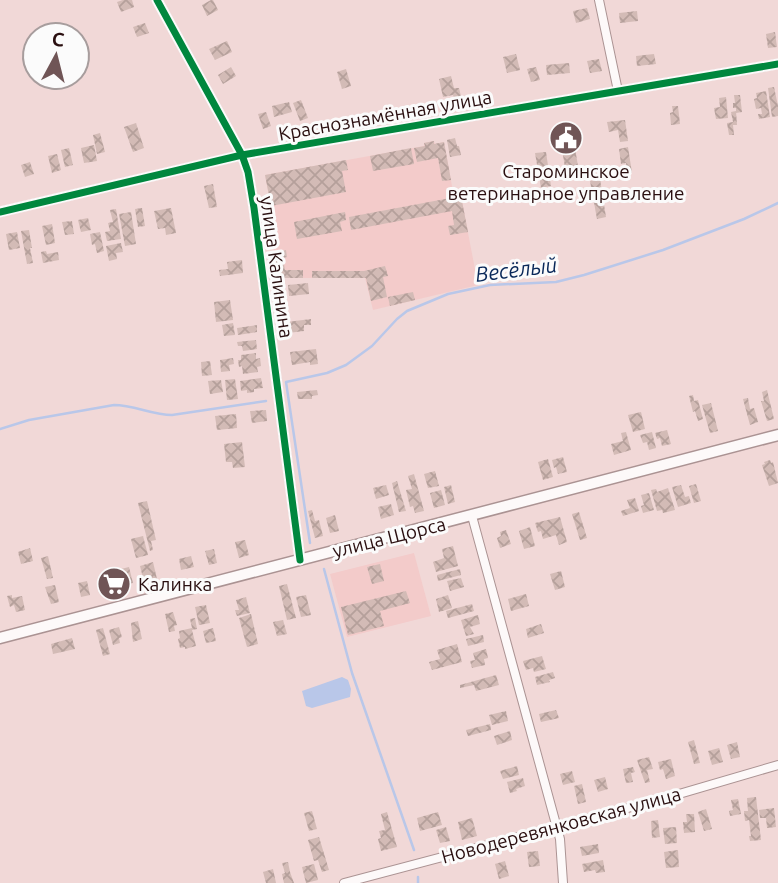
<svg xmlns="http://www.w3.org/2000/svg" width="778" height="883" font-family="Ubuntu,sans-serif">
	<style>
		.built { fill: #f3cbca }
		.water { fill: #b9c7e9 }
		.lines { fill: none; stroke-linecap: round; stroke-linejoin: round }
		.stream { stroke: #b9c7e9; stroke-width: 2.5 }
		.building { fill: url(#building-cross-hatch) }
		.street-casing { stroke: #ab9393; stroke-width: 10 }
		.secondary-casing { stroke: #ab9393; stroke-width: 13 }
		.street { stroke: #fdf9f9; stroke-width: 8 }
		.secondary { stroke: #fdf9f9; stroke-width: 10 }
		.cycleway-casing { stroke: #fbfbfb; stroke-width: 11 }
		.cycleway { stroke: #00873e; stroke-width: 7 }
		.labels { text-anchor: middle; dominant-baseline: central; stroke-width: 6; stroke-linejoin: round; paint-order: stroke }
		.street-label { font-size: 19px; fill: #2a0f10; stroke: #fbfbfb }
		.poi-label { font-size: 19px; fill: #2a0f10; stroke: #fbfbfb }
		.water-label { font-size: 21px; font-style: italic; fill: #092859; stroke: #fbfbfb }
	</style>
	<defs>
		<pattern id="building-cross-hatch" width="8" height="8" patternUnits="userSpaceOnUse" patternTransform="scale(1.75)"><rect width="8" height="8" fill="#d3bbb6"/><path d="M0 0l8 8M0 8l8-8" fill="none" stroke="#b5a09b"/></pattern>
	</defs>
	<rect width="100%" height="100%" fill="#f1d8d7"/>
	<g class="built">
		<polygon points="434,141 435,144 444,142 454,197 461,196 478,285 373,310 365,278 279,278 266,207 271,206 265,175 424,146 424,143"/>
		<polygon points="414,553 431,616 347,637 330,574"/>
	</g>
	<polygon class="water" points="342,677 348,680 351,689 350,697 312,708 306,706 302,691"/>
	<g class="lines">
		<g class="stream">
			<path d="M0 429 29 420 114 405C134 405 152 415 172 415L266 401"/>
			<polyline points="310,543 286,382 327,373 346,365 372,346 397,319 407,311 448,294 490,285 556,282 584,275 663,250 744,219 778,203"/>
			<polyline points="324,569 352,673 414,850"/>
			<polyline points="418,883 418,877"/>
		</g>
	</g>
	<g class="building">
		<polygon points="123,0 132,0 134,7 121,12 117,2"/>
		<polygon points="211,0 213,0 218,10 207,16 202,5"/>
		<polygon points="587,8 590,19 576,23 573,11"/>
		<polygon points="637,11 638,21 620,23 619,13"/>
		<polygon points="145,23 149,33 137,37 133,27"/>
		<polygon points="775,32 777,47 768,48 766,34"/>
		<polygon points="227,41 232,52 215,60 209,49"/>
		<polygon points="516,54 520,70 507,73 503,57"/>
		<polygon points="654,54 656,64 637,66 636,56"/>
		<polygon points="599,59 602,71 590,73 587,61"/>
		<polygon points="569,63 570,73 547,75 546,65"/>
		<polygon points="231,67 236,76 223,84 218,75"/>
		<polygon points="536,67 540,80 531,82 527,69"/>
		<polygon points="346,69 351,86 342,89 337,72"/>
		<polygon points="451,76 454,88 459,88 462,100 455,101 453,95 443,97 439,79"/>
		<polygon points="774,87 778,106 778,116 772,117 768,88"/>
		<polygon points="766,91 770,117 759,119 758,114 762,114 761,108 756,109 754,99 757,98 756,93"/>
		<polygon points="734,95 740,95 742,112 736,113 736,108 733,108 733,103 735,103"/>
		<polygon points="726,97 728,118 716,119 714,108 720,107 719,98"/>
		<polygon points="301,100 308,118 300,121 293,103"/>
		<polygon points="289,102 292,112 274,117 272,106"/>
		<polygon points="672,106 678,106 680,124 671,125 670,113 673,112"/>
		<polygon points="736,111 737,125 733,125 734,135 729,135 727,123 733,122 731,112"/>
		<polygon points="266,112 271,126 263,129 258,114"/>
		<polygon points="625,120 628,141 620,142 618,130 609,132 607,122"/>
		<polygon points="136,123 144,148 133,152 124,127"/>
		<polygon points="571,124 579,172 566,174 561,143 557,144 556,137 560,136 558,126"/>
		<polygon points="100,133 105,152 97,154 93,135"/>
		<polygon points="455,138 457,146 459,146 461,155 450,157 447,140"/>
		<polygon points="434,141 434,144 444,142 451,180 442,181 438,158 417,162 414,148 425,146 424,143"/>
		<polygon points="94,145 97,161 84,163 81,148"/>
		<polygon points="628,147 632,173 627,173 626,163 621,164 619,149"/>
		<polygon points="69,148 73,165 65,167 61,150"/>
		<polygon points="411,148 414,164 373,171 370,156"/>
		<polygon points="546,152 551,186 541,188 535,153"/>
		<polygon points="57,154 61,170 52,173 48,156"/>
		<polygon points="346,160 348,170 342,171 346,192 271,206 265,175"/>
		<polygon points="30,162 34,174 25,177 21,165"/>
		<polygon points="600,179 606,217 597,219 590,181"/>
		<polygon points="213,184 217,207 209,208 204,186"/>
		<polygon points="461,196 468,232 450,235 448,226 454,225 452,211 351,230 349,217"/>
		<polygon points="142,208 145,226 138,227 135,209"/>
		<polygon points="171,208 176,233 166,235 165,228 158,229 154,211"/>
		<polygon points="116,209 121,239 107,241 105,232 110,231 108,223 113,222 110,210"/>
		<polygon points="131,212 136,244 125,246 119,214"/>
		<polygon points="345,212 346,220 340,222 342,231 297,239 294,222"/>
		<polygon points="88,218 91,230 81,232 78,220"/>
		<polygon points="72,221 74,234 65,235 62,222"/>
		<polygon points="52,224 55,243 46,245 42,226"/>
		<polygon points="29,230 32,248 30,248 33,263 27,264 21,231"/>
		<polygon points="17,232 20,248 9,250 6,234"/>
		<polygon points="100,232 104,251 97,253 95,244 92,245 90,234"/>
		<polygon points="121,243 123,252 116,253 117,259 109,261 106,246"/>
		<polygon points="286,250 287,257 283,258 285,270 303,270 303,278 279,278 274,253"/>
		<polygon points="46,251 47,254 58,252 59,260 43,263 41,252"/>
		<polygon points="242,260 243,273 220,276 219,270 228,269 227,262"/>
		<polygon points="385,266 388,276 383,277 387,297 371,301 366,278 312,278 312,271 364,271"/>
		<polygon points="308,283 309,294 289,296 288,285"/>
		<polygon points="413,292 415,300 390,306 388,297"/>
		<polygon points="230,300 233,320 216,322 214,302"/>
		<polygon points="311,319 311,325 304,325 304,331 288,333 287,322"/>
		<polygon points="233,323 235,335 224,336 222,325"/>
		<polygon points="257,325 257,332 238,335 237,328"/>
		<polygon points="256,340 257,349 243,351 242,346 238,346 237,342"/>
		<polygon points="316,349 318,364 310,365 310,362 292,365 290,352"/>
		<polygon points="256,353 256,359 260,358 261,366 257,367 258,372 243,374 242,366 239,367 238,360 241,360 241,355"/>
		<polygon points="233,358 234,364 229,365 230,371 221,372 220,360"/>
		<polygon points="210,361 212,375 202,376 201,362"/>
		<polygon points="261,378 263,388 254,389 254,392 247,393 247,390 241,391 240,381"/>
		<polygon points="235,379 238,399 227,400 225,380"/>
		<polygon points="221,380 223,392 210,394 208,381"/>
		<polygon points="317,390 318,395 312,396 312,399 298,399 297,392"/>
		<polygon points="767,390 774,419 767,421 761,401 764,401 762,392"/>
		<polygon points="693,395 694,401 698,400 703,419 698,421 695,411 693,412 689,396"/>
		<polygon points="748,398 750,409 754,408 758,422 750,425 743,399"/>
		<polygon points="711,403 718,431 710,433 702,405"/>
		<polygon points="266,410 267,421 252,423 250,411"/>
		<polygon points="641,412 645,429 633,432 628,415"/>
		<polygon points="236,414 237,428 217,430 215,416"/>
		<polygon points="667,430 671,444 662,446 660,438 657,439 655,433"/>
		<polygon points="626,432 631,450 614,455 611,444 623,441 621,433"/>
		<polygon points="652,432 656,448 649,450 647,442 643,443 640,435"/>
		<polygon points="242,442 245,467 233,468 232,462 226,462 224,444"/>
		<polygon points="563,457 567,472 558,474 556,467 554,468 552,460"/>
		<polygon points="548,459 553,477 543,480 538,462"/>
		<polygon points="770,460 771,463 773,462 778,483 769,486 762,465 765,464 764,462"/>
		<polygon points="435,471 439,486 428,488 424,474"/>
		<polygon points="414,474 424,511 415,513 413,506 410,507 406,490 412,489 408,476"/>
		<polygon points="397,481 406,511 399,512 392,483"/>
		<polygon points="696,484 701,501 694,503 689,486"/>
		<polygon points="386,485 389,495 376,499 373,488"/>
		<polygon points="451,485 455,502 448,504 444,487"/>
		<polygon points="681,485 685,497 689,496 691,503 678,507 672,487"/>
		<polygon points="668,488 675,510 663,513 662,510 657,511 651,490 656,489 657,492"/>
		<polygon points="441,490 445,505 434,508 430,493"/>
		<polygon points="649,493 654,510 643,513 641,506 644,505 641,495"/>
		<polygon points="635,498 639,511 623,516 621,511 630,508 627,500"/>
		<polygon points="147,501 156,540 151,541 153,550 150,551 138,503"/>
		<polygon points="391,504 394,515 381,519 378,507"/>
		<polygon points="312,510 315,521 319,520 323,536 315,538 308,511"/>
		<polygon points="579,512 587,538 580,540 572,514"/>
		<polygon points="335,515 339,531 330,533 326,518"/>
		<polygon points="560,517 567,542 559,545 556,535 543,539 541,531 538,532 535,523"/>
		<polygon points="530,527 535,546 524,549 519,531"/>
		<polygon points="506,530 511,544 500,548 497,538 501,536 500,532"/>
		<polygon points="143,536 148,555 136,558 131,539"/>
		<polygon points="245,540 249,555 239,558 235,542"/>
		<polygon points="453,546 458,566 436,572 433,562 444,558 442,549"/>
		<polygon points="30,548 33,561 21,564 18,552"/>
		<polygon points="214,549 217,563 209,565 205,551"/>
		<polygon points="48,556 53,578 47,579 41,558"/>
		<polygon points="191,556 194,567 181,570 179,559"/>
		<polygon points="153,562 157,579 144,582 140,566"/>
		<polygon points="380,564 384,581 372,584 367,567"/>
		<polygon points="129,567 133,583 125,585 121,569"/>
		<polygon points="460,569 461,575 438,581 437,575"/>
		<polygon points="561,571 565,587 555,590 550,574"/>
		<polygon points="107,576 111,591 102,592 99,578"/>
		<polygon points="461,578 464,587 450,591 447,581"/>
		<polygon points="87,581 90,595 81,597 78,583"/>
		<polygon points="287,584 296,618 287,620 279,586"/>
		<polygon points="55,585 59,602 51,604 45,587"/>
		<polygon points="406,591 410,603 380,611 384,626 348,635 341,607"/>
		<polygon points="526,594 529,606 511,611 508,599"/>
		<polygon points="12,595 12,598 22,596 25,610 16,612 14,605 10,607 7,596"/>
		<polygon points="306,595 311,615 301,617 296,597"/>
		<polygon points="448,595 452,608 439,612 436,599"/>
		<polygon points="246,597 250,613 237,616 235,610 239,610 236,600"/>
		<polygon points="472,604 474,611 448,618 446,611"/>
		<polygon points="206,605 210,623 199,625 195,607"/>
		<polygon points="173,612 177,625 174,626 175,631 169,632 165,614"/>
		<polygon points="251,614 258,644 247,647 239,618"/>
		<polygon points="478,615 480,624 470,627 474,634 466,636 461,620"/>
		<polygon points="195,618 197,629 192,630 196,646 185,649 185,647 180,648 178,639 180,638 179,631 192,628 190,619"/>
		<polygon points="283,620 287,634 277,636 273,622"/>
		<polygon points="138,621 142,639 133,642 131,623"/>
		<polygon points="541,624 544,633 528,638 526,629"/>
		<polygon points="119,627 122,637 119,638 120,643 113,645 109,630"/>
		<polygon points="103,628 110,654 103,656 96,630"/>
		<polygon points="213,628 216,641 206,643 203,631"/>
		<polygon points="483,635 484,642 468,646 466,639"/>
		<polygon points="72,638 75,649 53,654 51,644"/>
		<polygon points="457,644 462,662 432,670 429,662 440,659 437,650"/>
		<polygon points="486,649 488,658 484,659 485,665 472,668 470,661 475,660 473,653"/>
		<polygon points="542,656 546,669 534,672 533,668 526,670 523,661"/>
		<polygon points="553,672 555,678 549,680 550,682 537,685 535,677"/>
		<polygon points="496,675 499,685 476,691 474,685 460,688 460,685"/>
		<polygon points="556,710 559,718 541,722 539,714"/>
		<polygon points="506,711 508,721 492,725 489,715"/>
		<polygon points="490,724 491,730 468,736 466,730"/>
		<polygon points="510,731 512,740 497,745 494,736"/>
		<polygon points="694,740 700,763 694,764 688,742"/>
		<polygon points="737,742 740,757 731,759 727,745"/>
		<polygon points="719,748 723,762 712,765 708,751"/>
		<polygon points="649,757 653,769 647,770 650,782 645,783 637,760"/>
		<polygon points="671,759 675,776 666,779 663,769 660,770 658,762"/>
		<polygon points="517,766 519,775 503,779 500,771"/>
		<polygon points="633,767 635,772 631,773 633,782 626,783 623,769"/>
		<polygon points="572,771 575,782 563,785 560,774"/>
		<polygon points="605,777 608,789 598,792 594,780"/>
		<polygon points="523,778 525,786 516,789 517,791 510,793 507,782"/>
		<polygon points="582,784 586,802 578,804 574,786"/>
		<polygon points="756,797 761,840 750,841 749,836 751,836 749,820 745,821 744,811 748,811 747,798"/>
		<polygon points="738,799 741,814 730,816 729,811 733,810 731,800"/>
		<polygon points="774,808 776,827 767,828 766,818 760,818 759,810"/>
		<polygon points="706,809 712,829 704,831 698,812"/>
		<polygon points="312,811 317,829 309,831 304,813"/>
		<polygon points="387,812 397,847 381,851 378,839 381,838 379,831 385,830 381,814"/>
		<polygon points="438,812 442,825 420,831 417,818"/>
		<polygon points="686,814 694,814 695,832 684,833 683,822 687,822"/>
		<polygon points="472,818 477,836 462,840 458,822"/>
		<polygon points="658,820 660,837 652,838 651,821"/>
		<polygon points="446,827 450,841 440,843 436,830"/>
		<polygon points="676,827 677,843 665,844 663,828"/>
		<polygon points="319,837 329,870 322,872 318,860 314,861 308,840"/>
		<polygon points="598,844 599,853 582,856 580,847"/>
		<polygon points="678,850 679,867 666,868 664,852"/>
		<polygon points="538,851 540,866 529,867 527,852"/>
		<polygon points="603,860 605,872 596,873 595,870 584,872 582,864"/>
		<polygon points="505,861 509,876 499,879 495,864"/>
		<polygon points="288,862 290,872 294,883 284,883 282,874 285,873 282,863"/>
		<polygon points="314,864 318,880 306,883 302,867"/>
		<polygon points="273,869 276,883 266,883 263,872"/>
	</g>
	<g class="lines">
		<defs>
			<g id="street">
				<polyline points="157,0 242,155 248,172 254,208 300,560"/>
				<polyline points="599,0 618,91"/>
				<polyline points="0,212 242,155 778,64"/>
				<polyline points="472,516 560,839 563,883"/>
				<polyline points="344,883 662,799 778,765"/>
			</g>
			<polyline id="secondary" points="0,638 778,435"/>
		</defs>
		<use href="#street" class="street-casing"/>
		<use href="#secondary" class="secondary-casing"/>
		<use href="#street" class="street"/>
		<use href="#secondary" class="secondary"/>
		<defs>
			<g id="cycleway">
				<polyline points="157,0 242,155 248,172 254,208 300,560"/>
				<polyline points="0,212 242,155 778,64"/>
			</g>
		</defs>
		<use href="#cycleway" class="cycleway-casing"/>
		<use href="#cycleway" class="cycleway"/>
	</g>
	<defs>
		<symbol id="civic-disc" viewBox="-11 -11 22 22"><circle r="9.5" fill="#705556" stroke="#fbfbfb"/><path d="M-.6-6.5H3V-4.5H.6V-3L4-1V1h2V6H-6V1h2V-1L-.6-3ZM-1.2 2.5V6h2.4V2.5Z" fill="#fff"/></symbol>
		<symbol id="supermarket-disc" viewBox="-11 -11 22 22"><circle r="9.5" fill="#705556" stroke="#fbfbfb"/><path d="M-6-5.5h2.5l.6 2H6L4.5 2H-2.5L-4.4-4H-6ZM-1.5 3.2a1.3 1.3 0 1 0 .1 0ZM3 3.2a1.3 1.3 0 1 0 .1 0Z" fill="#fff"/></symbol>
	</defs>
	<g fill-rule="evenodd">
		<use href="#civic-disc" x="547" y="119" width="38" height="38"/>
		<use href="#supermarket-disc" x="95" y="565" width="38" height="38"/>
	</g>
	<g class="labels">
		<g class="street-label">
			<text transform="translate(385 115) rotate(-10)">Краснознамённая улица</text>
			<text transform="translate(277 267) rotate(82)">улица Калинина</text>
			<text transform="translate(389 537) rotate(-14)">улица Щорса</text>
			<text transform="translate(561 825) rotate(-15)">Новодеревянковская улица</text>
		</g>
		<g class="poi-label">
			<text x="566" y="171">Староминское<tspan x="566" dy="22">ветеринарное управление</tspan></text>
			<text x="138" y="584" text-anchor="start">Калинка</text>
		</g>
		<g class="water-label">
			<text transform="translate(516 269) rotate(-7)">Весёлый</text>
		</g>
	</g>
	<g transform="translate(56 56) rotate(7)"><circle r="33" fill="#fbfbfb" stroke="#a79d9d" stroke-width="2"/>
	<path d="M0-5L12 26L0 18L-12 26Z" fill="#705556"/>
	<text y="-10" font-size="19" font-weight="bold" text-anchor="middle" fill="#2a0f10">С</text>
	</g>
</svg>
